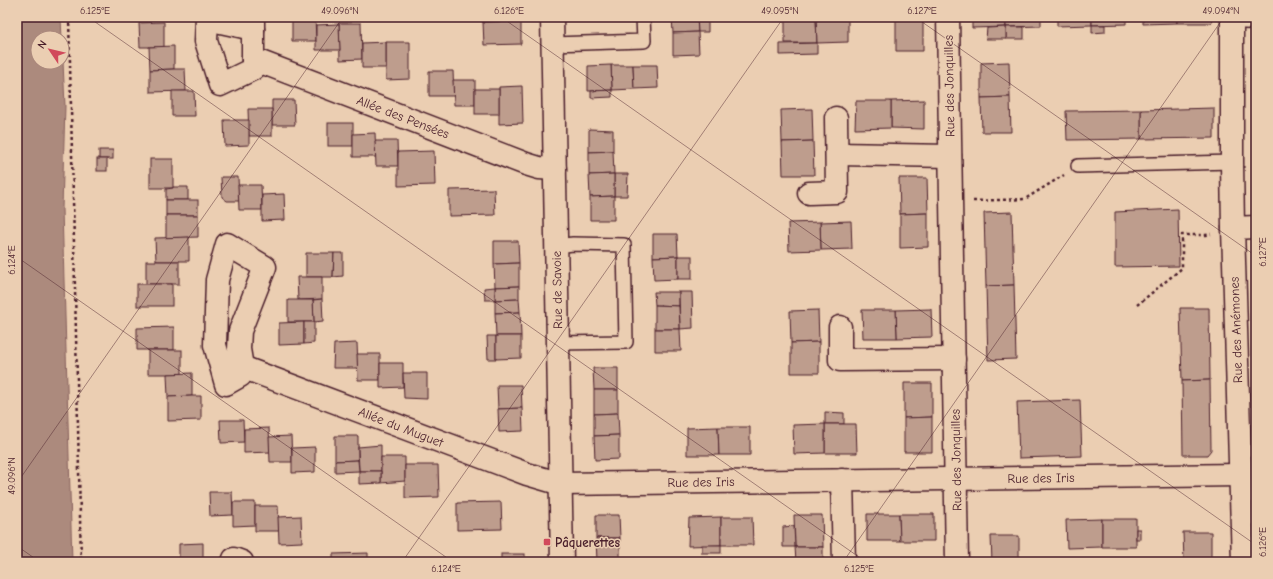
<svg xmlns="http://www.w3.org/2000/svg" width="1273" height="579" font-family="'Comic Neue',sans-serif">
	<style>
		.water { fill: #ac8a7d; stroke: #855f5c; fill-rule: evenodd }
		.building { fill: #be9d8d; stroke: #4a1f2b }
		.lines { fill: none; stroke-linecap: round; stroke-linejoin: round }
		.service-casing { stroke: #4a1f2b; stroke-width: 16 }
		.minor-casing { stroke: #4a1f2b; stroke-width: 25 }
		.path { stroke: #4a1f2b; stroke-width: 2.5; stroke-dasharray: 3 3; stroke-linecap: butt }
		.service { stroke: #ebceb2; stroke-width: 13 }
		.minor { stroke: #ebceb2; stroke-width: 22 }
		.ticks { fill: none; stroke: #4a1f2b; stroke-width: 1; stroke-opacity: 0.45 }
		.poi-dot { fill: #d1495b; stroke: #ebceb2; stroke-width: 1.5 }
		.labels { text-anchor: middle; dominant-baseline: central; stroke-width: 3; stroke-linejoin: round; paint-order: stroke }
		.street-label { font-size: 13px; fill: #4a1f2b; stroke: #ebceb2 }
		.poi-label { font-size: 13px; font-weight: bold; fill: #4a1f2b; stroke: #ebceb2; text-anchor: start }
		.neatline { fill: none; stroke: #4a1f2b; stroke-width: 1.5 }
		.ticks-label { font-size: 10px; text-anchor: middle; fill: #4a1f2b }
	</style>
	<rect width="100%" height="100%" fill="#ebceb2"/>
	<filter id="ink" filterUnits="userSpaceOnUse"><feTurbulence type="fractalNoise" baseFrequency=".025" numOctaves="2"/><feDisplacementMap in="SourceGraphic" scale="8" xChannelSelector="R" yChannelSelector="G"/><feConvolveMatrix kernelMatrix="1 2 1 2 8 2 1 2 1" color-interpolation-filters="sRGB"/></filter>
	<g filter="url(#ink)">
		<path class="water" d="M17 17H61L65 106 62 209 72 562H17ZM38 38H62V62H38Z"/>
		<g class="building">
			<polygon points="292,17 315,17 316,41 292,41"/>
			<polygon points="482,17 521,17 521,21 482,22"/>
			<polygon points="672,17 697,17 698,32 673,33"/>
			<polygon points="697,17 708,17 708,32 698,32"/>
			<polygon points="785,17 816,17 817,43 785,43"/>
			<polygon points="816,17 848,17 848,42 817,43"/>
			<polygon points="923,17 923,51 896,51 896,18"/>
			<polygon points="972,17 1006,17 1006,27 972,28"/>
			<polygon points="1006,17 1041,17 1041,26 1006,27"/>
			<polygon points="1057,17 1092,17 1092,25 1057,26"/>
			<polygon points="1092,17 1126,17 1126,24 1092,25"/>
			<polygon points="1143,17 1177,17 1177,23 1143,24"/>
			<polygon points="1177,17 1211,17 1212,23 1177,23"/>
			<polygon points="521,21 521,44 484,45 483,22"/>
			<polygon points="164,22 164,47 140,47 139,23"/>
			<polygon points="339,23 361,23 362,59 340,60"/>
			<polygon points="339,24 340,50 316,50 316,25"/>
			<polygon points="1092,25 1105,25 1105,32 1092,33"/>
			<rect x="1006" y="27" width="18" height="12"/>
			<polygon points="1006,27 1006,39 986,39 987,28"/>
			<polygon points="698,32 699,54 673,55 673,33"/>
			<polygon points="386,42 410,42 410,79 386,80"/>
			<polygon points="386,42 386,68 362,68 362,43"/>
			<polygon points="817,43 817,54 780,55 780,44"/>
			<polygon points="174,46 174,69 150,70 149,47"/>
			<polygon points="1009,62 1010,97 981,98 981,63"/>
			<polygon points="611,65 633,65 634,89 612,90"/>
			<polygon points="611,65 612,90 588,91 588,66"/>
			<polygon points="633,65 657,65 658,88 634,89"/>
			<polygon points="174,69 185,69 186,91 150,92 150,70"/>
			<polygon points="429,71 453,71 454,96 429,96"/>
			<polygon points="453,80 475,80 475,105 454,105"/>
			<polygon points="522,86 523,123 499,124 499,87"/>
			<rect x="475" y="89" width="24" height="25"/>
			<polygon points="612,90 612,97 591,98 591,91"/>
			<polygon points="172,91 194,91 195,116 172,116"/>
			<polygon points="1010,97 1011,132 982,132 981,98"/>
			<polygon points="272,100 294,100 295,125 272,125"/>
			<polygon points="924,100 924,129 891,128 891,101"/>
			<polygon points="856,101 891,101 891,128 855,129"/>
			<polygon points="1214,108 1214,138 1141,139 1141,110"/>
			<polygon points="248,109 272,109 272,136 249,136"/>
			<polygon points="812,109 813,141 782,142 781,110"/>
			<polygon points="1141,110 1141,139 1067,140 1066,111"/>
			<polygon points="224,120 249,120 249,145 225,146"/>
			<rect x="328" y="123" width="25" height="23"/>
			<polygon points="589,129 613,130 613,151 589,152"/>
			<polygon points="375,133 376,157 353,157 353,134"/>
			<polygon points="375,141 397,141 398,166 376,166"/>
			<polygon points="813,141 814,175 783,175 782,142"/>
			<rect x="99" y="150" width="14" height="9"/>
			<polygon points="434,151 435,185 398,186 398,152"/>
			<polygon points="613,151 614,174 589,175 589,152"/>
			<rect x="97" y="159" width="10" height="12"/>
			<rect x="150" y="159" width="23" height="29"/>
			<polygon points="614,174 628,174 627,196 614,196"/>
			<polygon points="614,174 614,196 590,197 589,175"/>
			<polygon points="221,177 238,177 239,201 227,201 222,197"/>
			<polygon points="899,178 927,178 928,213 900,214"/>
			<polygon points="238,185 261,185 262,210 239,210"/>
			<polygon points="173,187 188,187 188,200 166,200 166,189 173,188"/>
			<polygon points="494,189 495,215 449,216 449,190"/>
			<polygon points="284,194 285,220 262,221 262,195"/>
			<polygon points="614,196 614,220 590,220 590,197"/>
			<rect x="166" y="200" width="32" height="15"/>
			<polygon points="1178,209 1179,266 1115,267 1115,212"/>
			<polygon points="1012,212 1014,285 986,286 984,213"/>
			<polygon points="928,213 928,247 900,248 900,214"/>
			<polygon points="166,215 198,215 198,237 166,238"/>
			<polygon points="851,221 852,249 821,250 820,222"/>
			<polygon points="820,222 821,250 789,251 788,223"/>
			<polygon points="653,234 677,234 678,256 653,257"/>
			<polygon points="189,237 189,261 156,261 155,238"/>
			<polygon points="494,241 518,241 519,263 494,264"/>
			<polygon points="306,253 334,253 333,277 306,277"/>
			<polygon points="334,253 343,253 343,276 333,277"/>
			<polygon points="678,256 678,279 654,280 653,257"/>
			<rect x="678" y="256" width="14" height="23"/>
			<rect x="146" y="261" width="33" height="23"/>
			<polygon points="519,263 519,286 495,287 494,264"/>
			<polygon points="297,277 322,277 322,299 298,300"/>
			<rect x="137" y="284" width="35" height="22"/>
			<polygon points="1014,285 1016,359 988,360 986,286"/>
			<polygon points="519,286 519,299 495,300 495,287"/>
			<polygon points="495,287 495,300 485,300 484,288"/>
			<polygon points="654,292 679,292 679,306 655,305"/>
			<polygon points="679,292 692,292 693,328 680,329"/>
			<polygon points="322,299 323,321 314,322 313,300"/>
			<polygon points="519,299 520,312 495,313 495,300"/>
			<polygon points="288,300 313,300 314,322 288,322"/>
			<polygon points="655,305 679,306 680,329 655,329"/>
			<polygon points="1180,308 1209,308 1210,380 1182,381"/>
			<polygon points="931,309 932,337 897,338 896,310"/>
			<polygon points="818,310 819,342 791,343 790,311"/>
			<polygon points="862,310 896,310 897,338 863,338"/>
			<polygon points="520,312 521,336 496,336 495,313"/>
			<polygon points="304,322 304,344 279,345 279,323"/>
			<polygon points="304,322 314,322 314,343 304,344"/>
			<polygon points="174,327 174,350 137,350 137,328"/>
			<polygon points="655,329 680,329 681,351 655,351"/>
			<polygon points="487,336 496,336 496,359 488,359"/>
			<polygon points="496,336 521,336 521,358 496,359"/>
			<polygon points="819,342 819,373 791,373 791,343"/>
			<polygon points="357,343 358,368 333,368 334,344"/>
			<rect x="148" y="350" width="34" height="24"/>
			<polygon points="357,354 380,354 380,380 358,380"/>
			<polygon points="380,363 403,363 403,387 380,388"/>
			<polygon points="593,368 618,368 618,390 594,390"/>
			<polygon points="192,373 192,396 168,397 167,374"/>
			<polygon points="403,373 427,373 427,399 404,398"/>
			<polygon points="1210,380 1211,450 1207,455 1183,455 1182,381"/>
			<polygon points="904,383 932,383 932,417 904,418"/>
			<polygon points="497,385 521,385 522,408 498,409"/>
			<polygon points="594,390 618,390 618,413 594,414"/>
			<polygon points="192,396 201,396 201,420 168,421 168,397"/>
			<polygon points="1080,400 1082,456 1019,458 1017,402"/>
			<polygon points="522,408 523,431 499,432 498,409"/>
			<polygon points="825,412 844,413 844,424 825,424"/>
			<polygon points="618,413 619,435 594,436 594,414"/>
			<polygon points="932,417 932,452 904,452 904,418"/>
			<polygon points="220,420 243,420 244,442 221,443"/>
			<polygon points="825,424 856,424 857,453 825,453"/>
			<polygon points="825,424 825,453 794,454 793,425"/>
			<polygon points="718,427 719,455 687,455 687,428"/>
			<polygon points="718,427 750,427 750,455 719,455"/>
			<polygon points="269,428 270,452 244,453 244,429"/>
			<polygon points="619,435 619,459 595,460 594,436"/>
			<polygon points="291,436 292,462 270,462 269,437"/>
			<polygon points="335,436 358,436 358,460 335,461"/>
			<polygon points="381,445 381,471 359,471 358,447"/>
			<polygon points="315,447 315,472 292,473 292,448"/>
			<polygon points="381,457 405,457 405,481 381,483"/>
			<polygon points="358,460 359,471 335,472 335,461"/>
			<polygon points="405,465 438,465 439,497 405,498"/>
			<polygon points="359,471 381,471 381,483 359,484"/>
			<polygon points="209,492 232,492 233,515 210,516"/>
			<polygon points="233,502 255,502 255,525 233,526"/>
			<polygon points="501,502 502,529 457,530 457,503"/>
			<polygon points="255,506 278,506 279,531 255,531"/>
			<polygon points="867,514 899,514 900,541 867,541"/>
			<polygon points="899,514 934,514 934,541 900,541"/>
			<polygon points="596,515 619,515 620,538 596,538"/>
			<polygon points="794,515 822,515 823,547 795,547"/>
			<polygon points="301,516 302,542 279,543 278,517"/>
			<polygon points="721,517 721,545 688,546 689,518"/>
			<polygon points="721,517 752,517 753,545 721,545"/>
			<polygon points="1102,519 1102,547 1067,548 1066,520"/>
			<rect x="1102" y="519" width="34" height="28"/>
			<polygon points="794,526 795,547 783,547 783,527"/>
			<rect x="1136" y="529" width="4" height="10"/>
			<polygon points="1183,532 1211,532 1211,562 1184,562"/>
			<polygon points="991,536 1019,536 1019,562 992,562"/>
			<polygon points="596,538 620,538 620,561 597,561"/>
			<polygon points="203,543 203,562 179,562 179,544"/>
			<rect x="702" y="545" width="19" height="8"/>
			<polygon points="795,547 823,547 823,562 796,562"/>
			<polygon points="368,553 368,562 333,562 333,554"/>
			<rect x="501" y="554" width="24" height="8"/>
		</g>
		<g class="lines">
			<defs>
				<g id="service">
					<polyline points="553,44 644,41 643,17"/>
					<polyline points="1078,166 1232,162"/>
					<polyline points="556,246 573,244 624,245 626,342 558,343"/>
				</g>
				<g id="minor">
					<polyline points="207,17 206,41 220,85 253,69 253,17"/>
					<polyline points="552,17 562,562"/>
					<polyline points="948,17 957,562"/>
					<polyline points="1232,17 1232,162 1233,228 1243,562"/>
					<polyline points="1232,17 1256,18"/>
					<polyline points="207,19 253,29"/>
					<polyline points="253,59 526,164 539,168 555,169"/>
					<polyline points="837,154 950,156"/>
					<polyline points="809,193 837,192 836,118"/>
					<polyline points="1233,228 1256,227"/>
					<polygon points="227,244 265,267 240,331 239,349 242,367 240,376 226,384 215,345 217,280"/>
					<polyline points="840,327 840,360 954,359"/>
					<polyline points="242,367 527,474 561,484 1240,475"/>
					<polyline points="842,480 844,562"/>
					<polyline points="233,562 234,559 242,562"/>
				</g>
			</defs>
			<use href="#service" class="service-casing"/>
			<use href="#minor" class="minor-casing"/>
			<g class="path">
				<polyline points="69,17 81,562"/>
				<polyline points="973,201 1025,199 1064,175"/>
				<polyline points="1137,305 1182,268 1182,235 1206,235 1211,234"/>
			</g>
			<use href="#service" class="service"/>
			<use href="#minor" class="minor"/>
		</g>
	</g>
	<path class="ticks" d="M88 17 866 562M501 17 1256 545M915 17 1256 256M17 257 453 562M17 483 343 17M17 546 40 562M402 562 784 17M843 562 1224 17"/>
	<rect class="poi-dot" x="543" y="538" width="8" height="8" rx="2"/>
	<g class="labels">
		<g class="street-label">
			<text transform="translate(949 86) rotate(-91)">Rue des Jonquilles</text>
			<text transform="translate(403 117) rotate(21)">Allée des Pensées</text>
			<text transform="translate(557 290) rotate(-91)">Rue de Savoie</text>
			<text transform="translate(1236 330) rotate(-92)">Rue des Anémones</text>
			<text transform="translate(401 427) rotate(21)">Allée du Muguet</text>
			<text transform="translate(956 460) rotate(-91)">Rue des Jonquilles</text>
			<text transform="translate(1041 478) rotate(-1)">Rue des Iris</text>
			<text transform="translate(701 482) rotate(-1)">Rue des Iris</text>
		</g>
		<g class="poi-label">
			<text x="555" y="542">Pâquerettes</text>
		</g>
	</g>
	<rect width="1273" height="579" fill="none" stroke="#ebceb2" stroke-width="44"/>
	<g transform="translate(50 50) rotate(305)"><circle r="19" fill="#ebceb2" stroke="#ab887c"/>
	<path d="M0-3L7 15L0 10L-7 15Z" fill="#d1495b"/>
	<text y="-6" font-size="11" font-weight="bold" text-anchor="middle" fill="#4a1f2b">N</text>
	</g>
	<rect x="22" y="22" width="1229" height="535" class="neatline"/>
	<g class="ticks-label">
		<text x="95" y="14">6.125°E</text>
		<text x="340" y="14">49.096°N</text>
		<text x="509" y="14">6.126°E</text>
		<text x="780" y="14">49.095°N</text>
		<text x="922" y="14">6.127°E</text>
		<text x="1221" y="14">49.094°N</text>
		<text transform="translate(1262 252) rotate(-90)" y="4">6.127°E</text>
		<text transform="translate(11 260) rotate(-90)" y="4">6.124°E</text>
		<text transform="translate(11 476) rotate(-90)" y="4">49.096°N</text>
		<text transform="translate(1262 542) rotate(-90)" y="4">6.126°E</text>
		<text x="446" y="572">6.124°E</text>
		<text x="859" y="572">6.125°E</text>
	</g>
</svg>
